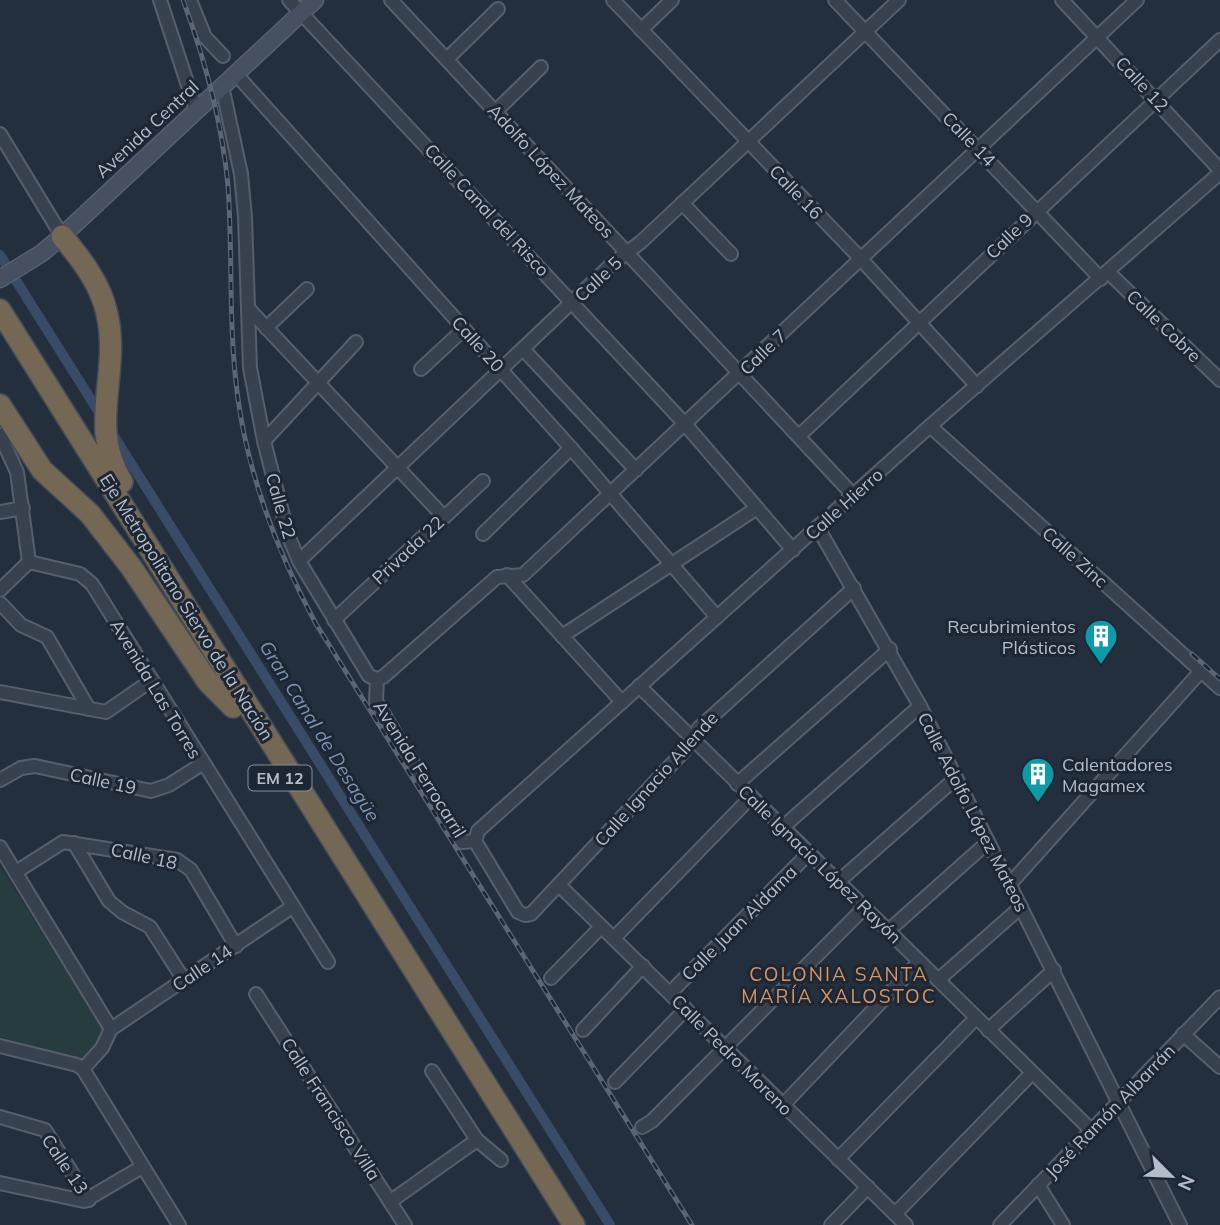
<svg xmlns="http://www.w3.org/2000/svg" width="1220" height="1225" font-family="Mulish,sans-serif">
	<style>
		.green { fill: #263c3f }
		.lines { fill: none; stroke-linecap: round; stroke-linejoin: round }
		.canal { stroke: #394c67; stroke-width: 10 }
		.street-casing { stroke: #565f6c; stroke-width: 16 }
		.secondary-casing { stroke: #565f6c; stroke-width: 19 }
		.highway-casing { stroke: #434c59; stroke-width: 24 }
		.street { stroke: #38414e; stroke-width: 12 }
		.secondary { stroke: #465061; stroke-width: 16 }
		.highway { stroke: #746855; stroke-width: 21 }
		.rail-casing { stroke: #5a6575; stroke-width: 5 }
		.rail { stroke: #1d2633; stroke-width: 2.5; stroke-dasharray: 8; stroke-linecap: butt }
		.labels { text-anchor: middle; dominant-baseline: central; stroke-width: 6; stroke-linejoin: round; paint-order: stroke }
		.shield { fill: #1d2633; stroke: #878f9c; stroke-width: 2 }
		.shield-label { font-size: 16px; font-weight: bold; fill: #b4bcc9 }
		.street-label { font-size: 18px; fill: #b4bcc9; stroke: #1d2633 }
		.poi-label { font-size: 18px; fill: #b4bcc9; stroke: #1d2633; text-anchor: end }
		.water-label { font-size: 19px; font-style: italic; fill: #7c92b1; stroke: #1d2633 }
		.neighbourhood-label { font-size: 19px; letter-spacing: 2px; fill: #d59563; stroke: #1d2633 }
	</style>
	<rect width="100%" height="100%" fill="#242f3e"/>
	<polygon class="green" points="0,866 105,1032 93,1056 80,1059 0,1037"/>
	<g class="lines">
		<polyline class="canal" points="0,255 610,1225"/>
		<defs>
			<g id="street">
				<polyline points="160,0 196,110"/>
				<polyline points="190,0 205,37 223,56"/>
				<polyline points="289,0 685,424 793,550"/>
				<polyline points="391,0 853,495"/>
				<polyline points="613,0 860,258 977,386"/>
				<polyline points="835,0 1101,279"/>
				<polyline points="1062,0 1220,170"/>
				<polyline points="641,30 672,0"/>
				<polyline points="447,59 498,9"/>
				<polyline points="235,73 571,448 717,617"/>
				<polyline points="222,86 241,174 245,217 250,368 264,441 288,535 299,561 369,676 377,679"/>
				<polyline points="496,111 541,67"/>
				<polyline points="0,134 62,236"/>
				<polyline points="682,203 731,254"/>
				<polyline points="1108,272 1220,380"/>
				<polyline points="248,308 444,517"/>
				<polyline points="266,328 307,289"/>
				<polyline points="523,349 636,470"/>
				<polyline points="421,369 464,329"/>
				<polyline points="930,426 1220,688"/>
				<polyline points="0,435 17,472 29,562"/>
				<polyline points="800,435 1220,40"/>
				<polyline points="264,441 356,342"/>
				<polyline points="0,512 23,508"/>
				<polyline points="818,528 920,706 1180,1225"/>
				<polyline points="483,534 571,448"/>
				<polyline points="299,561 613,263 641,242 899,0"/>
				<polyline points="29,562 80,574 92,584 328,962"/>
				<polyline points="507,575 622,702"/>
				<polyline points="0,590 29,562"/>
				<polyline points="0,603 21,625 47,637 89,709"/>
				<polyline points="334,620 483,481"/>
				<polyline points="562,636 757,508"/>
				<polyline points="377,679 383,677 497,577 523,575 1137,0"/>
				<polyline points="377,679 376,701 456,835 462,842 475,841"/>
				<polyline points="639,686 1091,1130"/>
				<polyline points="0,692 106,712 152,680"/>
				<polyline points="0,780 21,768 35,766 151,791 169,785 202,764"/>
				<polyline points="737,784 890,649"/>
				<polyline points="783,827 920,706"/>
				<polyline points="475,841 478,831 930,426 1220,173"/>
				<polyline points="475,841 518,912 525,915 531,914 685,750 699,728 854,588"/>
				<polyline points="74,843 109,901 122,912 150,927 184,980"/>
				<polyline points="0,847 111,1029"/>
				<polyline points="16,872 63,842 177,860 191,870 236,946"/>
				<polyline points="838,882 956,778"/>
				<polyline points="1010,884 1201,671"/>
				<polyline points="559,885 906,1225"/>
				<polyline points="888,931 988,842"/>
				<polyline points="614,938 751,797"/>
				<polyline points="551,978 601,927"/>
				<polyline points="938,980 1021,907"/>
				<polyline points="670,993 809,853"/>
				<polyline points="256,994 405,1225"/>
				<polyline points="111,1029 292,907"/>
				<polyline points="583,1030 643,966"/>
				<polyline points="988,1030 1054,970"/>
				<polyline points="1183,1034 1220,1067"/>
				<polyline points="0,1046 77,1065 83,1069 179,1225"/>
				<polyline points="83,1069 102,1048 111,1029"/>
				<polyline points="432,1071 477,1140 501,1160"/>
				<polyline points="615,1082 686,1009"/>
				<polyline points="783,1105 919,962"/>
				<polyline points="0,1117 45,1130 89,1200"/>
				<polyline points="642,1127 652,1121 864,908"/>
				<polyline points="838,1159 976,1018"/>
				<polyline points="0,1183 84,1201 142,1167"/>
				<polyline points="1038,1185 1063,1225"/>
				<polyline points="391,1201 477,1140"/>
				<polyline points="895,1214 1032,1073"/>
				<polyline points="831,1225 868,1187"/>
				<polyline points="1000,1225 1220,997"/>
			</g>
			<polyline id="secondary" points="0,279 42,253 62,236 315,0"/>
			<g id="highway">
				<path d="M62 236C81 259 101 284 107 314 121 373 87 426 122 482"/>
				<polyline points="0,310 574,1225"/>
				<polyline points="0,405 42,470 90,514 131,567 208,682 233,707"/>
			</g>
		</defs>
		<use href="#street" class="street-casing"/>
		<use href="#secondary" class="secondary-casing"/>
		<use href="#highway" class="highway-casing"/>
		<use href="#street" class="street"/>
		<use href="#secondary" class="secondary"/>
		<use href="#highway" class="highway"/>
		<defs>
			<g id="rail">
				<path d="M183 0C205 60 222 121 228 186 233 257 228 328 238 399 249 479 278 553 316 624L692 1225"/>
				<polyline points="1192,654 1220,679"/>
			</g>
		</defs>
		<use href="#rail" class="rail-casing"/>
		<use href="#rail" class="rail"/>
	</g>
	<defs>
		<symbol id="building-pin" viewBox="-11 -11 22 30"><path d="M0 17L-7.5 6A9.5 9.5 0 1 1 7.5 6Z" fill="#0f9aa8" stroke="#1d2633"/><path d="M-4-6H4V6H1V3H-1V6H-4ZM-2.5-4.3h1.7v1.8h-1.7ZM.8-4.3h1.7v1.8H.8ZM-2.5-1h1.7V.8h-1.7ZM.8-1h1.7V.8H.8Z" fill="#fff"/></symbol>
	</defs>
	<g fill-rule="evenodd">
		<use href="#building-pin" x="1082" y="617" width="38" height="52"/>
		<use href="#building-pin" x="1019" y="755" width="38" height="52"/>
	</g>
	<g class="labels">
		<rect class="shield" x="248.5" y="765.5" width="63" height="25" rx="5"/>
		<g class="shield-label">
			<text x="280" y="778">EM 12</text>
		</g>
		<g class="street-label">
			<text transform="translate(1142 84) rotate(47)">Calle 12</text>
			<text transform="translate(147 129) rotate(-43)">Avenida Central</text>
			<text transform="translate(969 139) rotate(46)">Calle 14</text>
			<text transform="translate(551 171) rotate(47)">Adolfo López Mateos</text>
			<text transform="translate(796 192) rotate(46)">Calle 16</text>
			<text transform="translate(487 210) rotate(47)">Calle Canal del Risco</text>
			<text transform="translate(1009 236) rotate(-44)">Calle 9</text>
			<text transform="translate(598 279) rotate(-43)">Calle 5</text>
			<text transform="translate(1164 326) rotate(44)">Calle Cobre</text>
			<text transform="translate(478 344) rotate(48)">Calle 20</text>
			<text transform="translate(763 352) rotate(-44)">Calle 7</text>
			<text transform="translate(844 504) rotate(-42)">Calle Hierro</text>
			<text transform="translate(281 506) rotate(74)">Calle 22</text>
			<text transform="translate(408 550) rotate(-43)">Privada 22</text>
			<text transform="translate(1075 557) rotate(42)">Calle Zinc</text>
			<text transform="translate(187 607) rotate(58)">Eje Metropolitano Siervo de la Nación</text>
			<text transform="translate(156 689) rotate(59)">Avenida Las Torres</text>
			<text transform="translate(420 769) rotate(58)">Avenida Ferrocarril</text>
			<text transform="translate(656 779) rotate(-48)">Calle Ignacio Allende</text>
			<text transform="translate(103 781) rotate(12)">Calle 19</text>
			<text transform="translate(973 812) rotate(63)">Calle Adolfo López Mateos</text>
			<text transform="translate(144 856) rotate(12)">Calle 18</text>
			<text transform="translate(820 864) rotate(44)">Calle Ignacio López Rayón</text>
			<text transform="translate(739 923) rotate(-45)">Calle Juan Aldama</text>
			<text transform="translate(202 968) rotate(-34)">Calle 14</text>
			<text transform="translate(732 1055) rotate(45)">Calle Pedro Moreno</text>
			<text transform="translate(331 1109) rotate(57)">Calle Francisco Villa</text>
			<text transform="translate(1110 1111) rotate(-46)">José Ramón Albarrán</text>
			<text transform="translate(65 1164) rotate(56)">Calle 13</text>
		</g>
		<g class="poi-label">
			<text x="1076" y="626">Recubrimientos<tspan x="1076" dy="21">Plásticos</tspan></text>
			<text x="1062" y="764" text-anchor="start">Calentadores<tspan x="1062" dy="21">Magamex</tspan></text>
		</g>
		<g class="water-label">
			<text transform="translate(320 731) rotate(58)">Gran Canal de Desagüe</text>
		</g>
		<g class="neighbourhood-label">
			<text x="839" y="974">COLONIA SANTA<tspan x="839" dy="22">MARÍA XALOSTOC</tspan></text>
		</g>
	</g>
	<g transform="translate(1171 1176) rotate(114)" stroke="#1d2633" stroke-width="5" paint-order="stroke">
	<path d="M0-5L12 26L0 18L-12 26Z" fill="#b4bcc9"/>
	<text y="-10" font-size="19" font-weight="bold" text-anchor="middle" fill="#b4bcc9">N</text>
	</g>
</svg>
